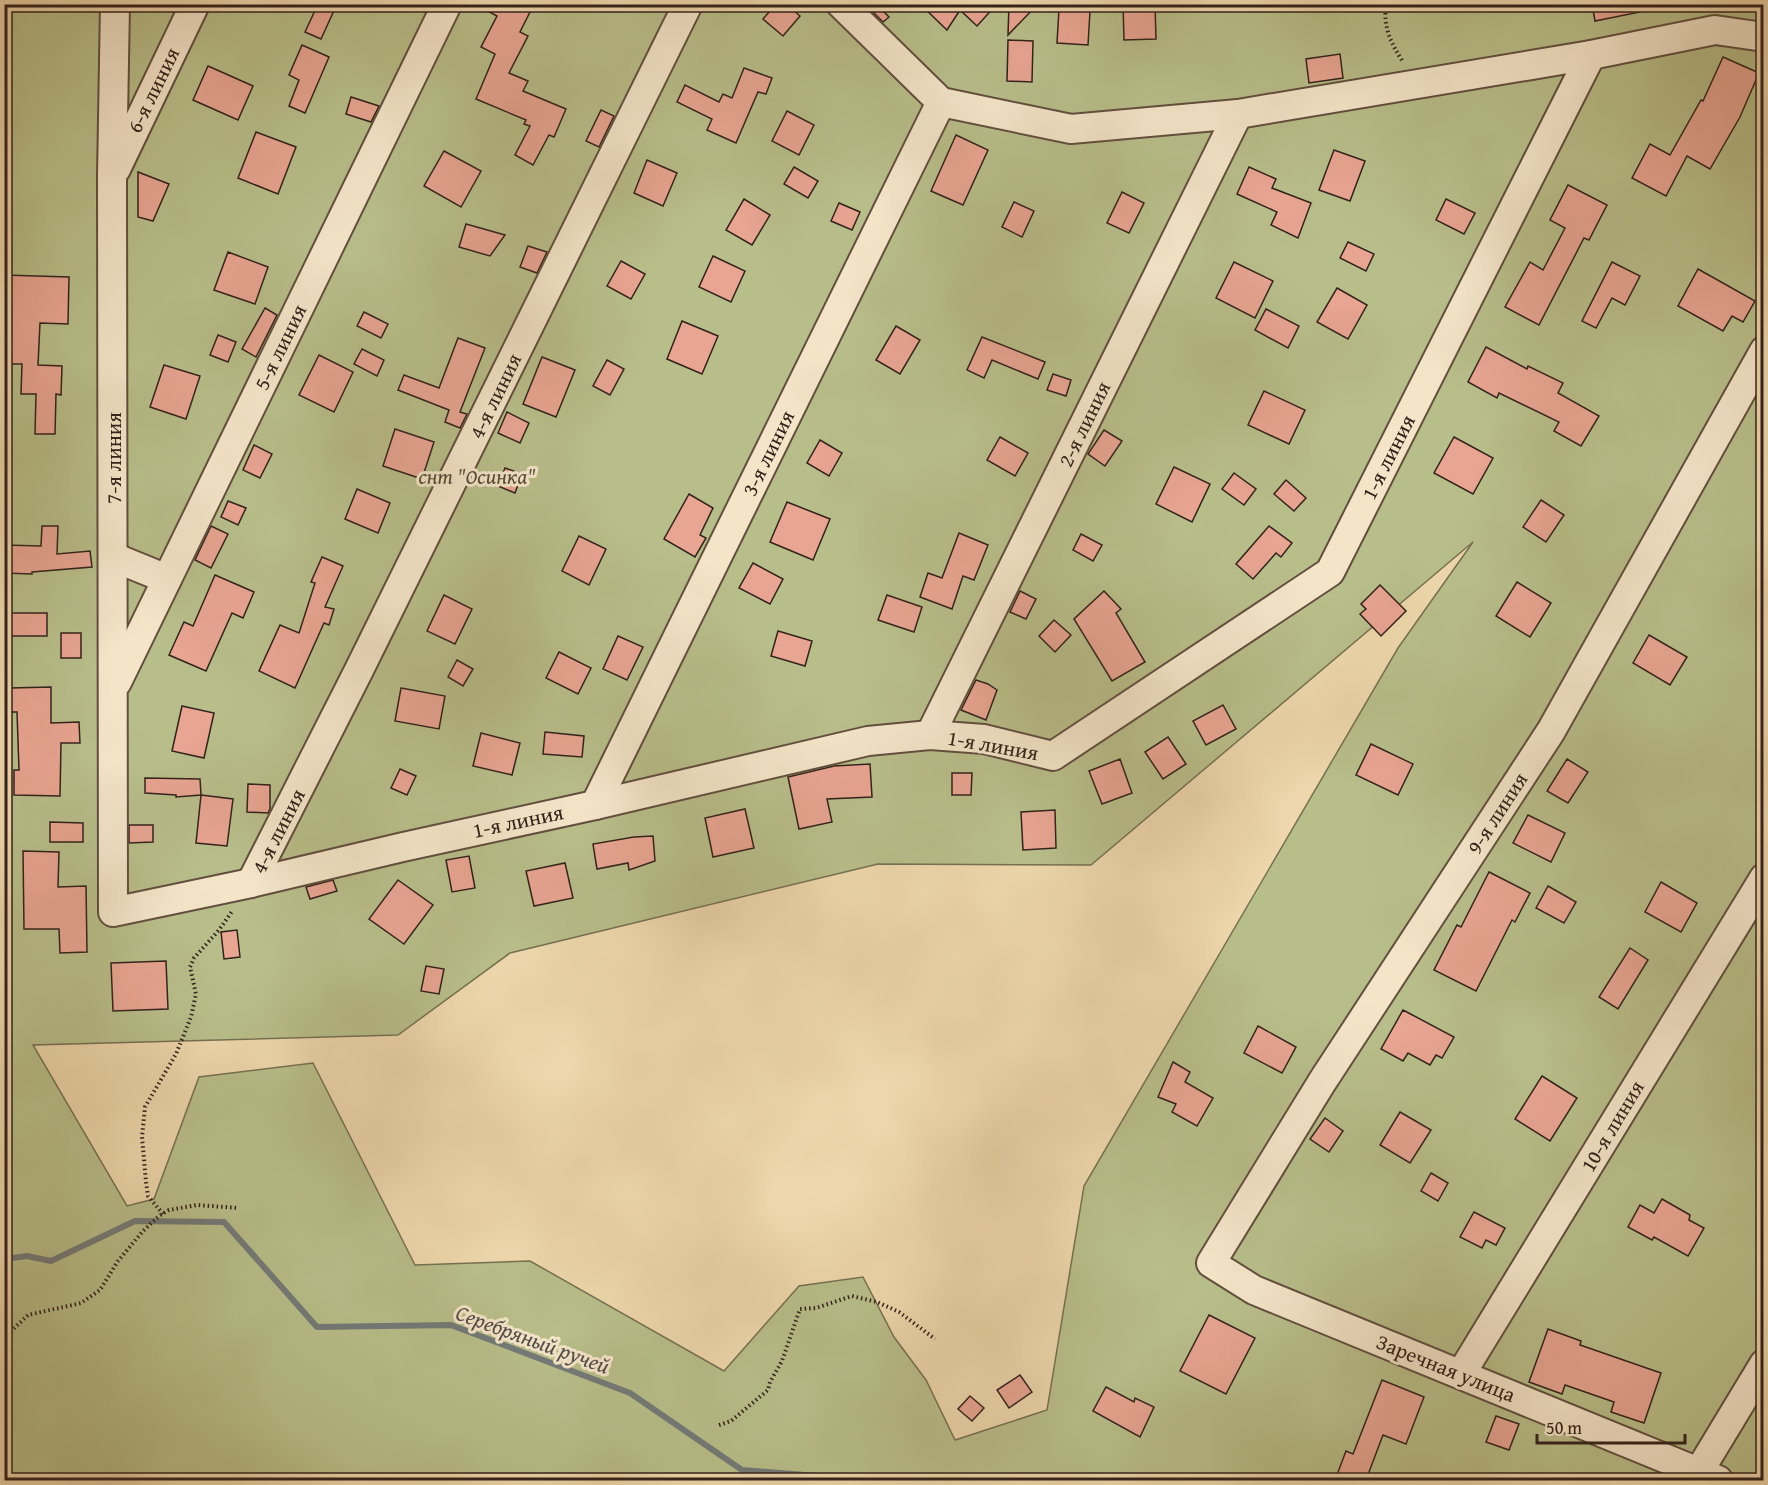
<svg xmlns="http://www.w3.org/2000/svg" width="1768" height="1485" font-family="'Gentium Book Plus',serif">
	<style>
		.green { fill: #b8be8a; stroke: #767052; stroke-width: 1.5; fill-rule: evenodd }
		.lines { fill: none; stroke-linecap: round; stroke-linejoin: round }
		.stream { stroke: #747b78; stroke-width: 6 }
		.building { fill: #e8a592; stroke: #33221b; stroke-width: 1.5 }
		.minor-casing { stroke: #624f3f; stroke-width: 32 }
		.path { stroke: #33221b; stroke-width: 4; stroke-dasharray: 1.5 3; stroke-linecap: butt }
		.minor { stroke: #f4e5c9; stroke-width: 28 }
		.labels { text-anchor: middle; dominant-baseline: central; stroke-width: 6; stroke-linejoin: round; paint-order: stroke }
		.street-label { font-size: 21px; fill: #33221b; stroke: #f4e5c9 }
		.park-label { font-size: 21px; font-style: italic; fill: #544937; stroke: #f4e5c9 }
		.water-label { font-size: 22px; font-style: italic; fill: #544e4a; stroke: #f4e5c9 }
	</style>
	<rect width="100%" height="100%" fill="#eed7ac"/>
	<filter id="stains"><feTurbulence type="fractalNoise" baseFrequency=".00333" numOctaves="4"/><feColorMatrix values="0 0 0 0 .2 0 0 0 0 .09 0 0 0 0 .02 0 0 0 .5 -.17"/></filter>
	<radialGradient id="worn" r=".72"><stop offset=".6" stop-color="#630" stop-opacity="0"/><stop offset="1" stop-color="#630" stop-opacity=".3"/></radialGradient>
	<path class="green" d="M5 5H1763V1480H5ZM1473 542 1398 648 1084 1186 1047 1410 955 1440 926 1380 894 1337 863 1277 799 1286 724 1371 530 1261 415 1265 313 1063 199 1077 154 1199 127 1206 33 1045 398 1035 510 953 878 864 1091 865Z"/>
	<g class="lines">
		<polyline class="stream" points="4,1259 27,1256 51,1261 135,1221 224,1222 317,1327 451,1325 630,1393 742,1470 866,1480"/>
	</g>
	<g class="building">
		<polygon points="318,4 337,4 321,39 305,32"/>
		<polygon points="475,4 534,4 520,32 528,36 509,73 528,81 523,91 566,109 554,137 549,135 533,165 515,155 530,126 524,124 526,120 476,99 495,54 481,47 497,16"/>
		<polygon points="776,4 786,4 800,16 783,36 763,19"/>
		<polygon points="865,4 876,4 889,17 883,22"/>
		<polygon points="920,4 997,4 977,26 960,10 947,30"/>
		<polygon points="1009,4 1038,4 1008,35"/>
		<polygon points="1123,4 1155,4 1156,39 1124,40"/>
		<polygon points="1592,4 1639,4 1640,12 1595,21"/>
		<polygon points="1059,9 1090,11 1088,45 1057,43"/>
		<polygon points="1008,40 1033,41 1032,82 1007,81"/>
		<polygon points="302,45 329,57 305,113 289,106 299,80 289,75"/>
		<polygon points="1340,54 1343,78 1309,83 1306,59"/>
		<polygon points="1723,57 1759,73 1740,117 1710,169 1687,156 1666,196 1632,178 1650,144 1670,155 1701,100 1703,101"/>
		<polygon points="208,66 253,86 238,120 193,100"/>
		<polygon points="744,68 772,78 766,94 758,92 736,143 707,130 712,119 677,102 685,85 719,102 723,94 732,98"/>
		<polygon points="351,97 379,106 371,122 346,114"/>
		<polygon points="601,110 614,116 599,147 586,141"/>
		<polygon points="787,111 814,125 799,155 772,141"/>
		<polygon points="256,132 296,147 278,194 238,178"/>
		<polygon points="956,135 988,150 963,205 931,191"/>
		<polygon points="1334,150 1365,161 1350,201 1319,190"/>
		<polygon points="444,151 481,171 461,207 424,186"/>
		<polygon points="647,160 677,173 663,206 634,193"/>
		<polygon points="794,167 818,181 808,198 784,184"/>
		<polygon points="1249,167 1276,179 1272,188 1311,203 1298,238 1271,225 1277,212 1237,194"/>
		<polygon points="138,172 169,184 153,221 138,217"/>
		<polygon points="1568,185 1607,205 1589,240 1584,238 1539,325 1505,307 1530,262 1543,270 1565,228 1550,220"/>
		<polygon points="1122,192 1144,203 1129,233 1107,223"/>
		<polygon points="744,199 770,215 752,245 726,230"/>
		<polygon points="1446,199 1475,213 1464,234 1436,220"/>
		<polygon points="1014,202 1034,211 1022,237 1002,227"/>
		<polygon points="839,203 860,212 852,230 831,221"/>
		<polygon points="466,224 505,235 490,256 459,247"/>
		<polygon points="1348,242 1374,254 1366,271 1340,258"/>
		<polygon points="528,246 547,252 537,273 520,267"/>
		<polygon points="228,252 268,267 255,304 214,290"/>
		<polygon points="713,256 745,271 731,302 699,287"/>
		<polygon points="621,261 645,274 631,299 607,286"/>
		<polygon points="1234,262 1273,281 1255,318 1216,298"/>
		<polygon points="1612,262 1640,276 1625,305 1612,298 1596,328 1582,321"/>
		<polygon points="1698,269 1755,301 1743,322 1732,316 1723,331 1678,306"/>
		<polygon points="4,275 69,277 68,324 40,323 38,365 62,366 61,395 56,394 55,434 35,434 36,394 21,394 22,364 4,364"/>
		<polygon points="1337,288 1367,305 1348,339 1317,322"/>
		<polygon points="265,308 277,315 256,357 242,349"/>
		<polygon points="1266,309 1299,326 1288,348 1255,330"/>
		<polygon points="364,312 388,324 381,338 357,326"/>
		<polygon points="682,321 718,336 702,374 667,359"/>
		<polygon points="896,326 920,340 900,374 876,360"/>
		<polygon points="218,335 236,342 228,362 210,355"/>
		<polygon points="982,337 1045,362 1038,379 992,360 984,378 967,370"/>
		<polygon points="458,338 485,348 460,412 467,414 460,428 445,422 449,410 398,390 404,375 439,388"/>
		<polygon points="1486,347 1527,369 1528,366 1563,383 1558,393 1599,416 1581,446 1554,431 1559,422 1499,393 1497,398 1468,382"/>
		<polygon points="362,349 384,360 377,376 354,364"/>
		<polygon points="319,355 353,372 334,412 299,395"/>
		<polygon points="542,357 575,370 556,417 523,404"/>
		<polygon points="607,360 624,369 610,395 593,386"/>
		<polygon points="164,365 200,376 186,419 150,407"/>
		<polygon points="1053,374 1071,380 1066,396 1047,390"/>
		<polygon points="1264,391 1305,410 1289,444 1248,425"/>
		<polygon points="507,412 529,423 520,443 498,433"/>
		<polygon points="395,429 434,442 422,479 383,466"/>
		<polygon points="1104,430 1122,441 1105,466 1088,454"/>
		<polygon points="1000,437 1028,453 1015,476 987,460"/>
		<polygon points="1454,437 1493,458 1473,494 1434,473"/>
		<polygon points="820,440 842,453 829,476 807,463"/>
		<polygon points="254,445 272,454 260,478 243,470"/>
		<polygon points="1174,467 1210,484 1192,522 1156,504"/>
		<polygon points="505,468 522,474 515,493 498,486"/>
		<polygon points="1234,473 1256,489 1244,505 1222,489"/>
		<polygon points="1286,480 1306,498 1294,511 1274,494"/>
		<polygon points="357,489 390,503 378,533 345,519"/>
		<polygon points="689,494 713,508 700,535 706,538 695,557 664,539"/>
		<polygon points="1541,500 1564,515 1546,542 1523,527"/>
		<polygon points="228,501 246,508 238,525 221,517"/>
		<polygon points="787,502 830,519 813,560 770,542"/>
		<polygon points="42,526 58,526 57,554 90,551 92,567 32,572 32,574 4,573 4,545 41,546"/>
		<polygon points="211,526 228,534 211,568 195,560"/>
		<polygon points="1269,526 1292,543 1281,557 1276,553 1253,579 1236,564"/>
		<polygon points="959,533 988,545 974,580 963,576 952,609 920,597 928,573 942,578"/>
		<polygon points="1081,534 1102,545 1093,561 1073,550"/>
		<polygon points="579,536 606,549 589,585 562,571"/>
		<polygon points="322,557 343,566 325,607 334,609 329,625 324,623 295,688 259,671 280,625 299,633 315,583 311,582"/>
		<polygon points="753,563 783,579 770,604 739,588"/>
		<polygon points="215,575 254,592 243,618 232,613 206,671 169,655 184,622 193,626"/>
		<polygon points="1517,582 1551,603 1530,637 1496,616"/>
		<polygon points="1380,585 1406,611 1381,636 1360,614 1366,609 1361,604"/>
		<polygon points="1020,591 1036,599 1026,619 1010,612"/>
		<polygon points="1104,591 1121,609 1116,613 1145,662 1112,681 1074,619"/>
		<polygon points="444,595 472,609 455,644 427,631"/>
		<polygon points="887,595 922,607 914,632 878,620"/>
		<rect x="9" y="613" width="38" height="23"/>
		<polygon points="1054,620 1071,635 1055,652 1039,636"/>
		<polygon points="778,631 812,641 805,666 771,656"/>
		<rect x="61" y="633" width="20" height="25"/>
		<polygon points="1649,635 1687,657 1670,685 1633,663"/>
		<polygon points="618,636 643,647 627,680 603,669"/>
		<polygon points="559,652 591,668 578,694 546,678"/>
		<polygon points="457,660 473,669 463,686 448,677"/>
		<polygon points="976,680 988,684 997,690 986,720 961,710"/>
		<polygon points="51,687 51,723 79,722 80,743 61,743 60,796 14,795 14,770 19,770 17,712 10,712 10,688"/>
		<polygon points="401,688 445,696 439,729 395,721"/>
		<polygon points="1223,705 1236,729 1206,745 1193,721"/>
		<polygon points="182,706 214,713 204,758 172,751"/>
		<polygon points="545,732 584,736 582,757 543,754"/>
		<polygon points="481,733 520,743 512,775 473,766"/>
		<polygon points="1168,737 1186,764 1163,779 1145,752"/>
		<polygon points="1371,744 1413,764 1398,795 1356,775"/>
		<polygon points="1120,759 1132,793 1102,804 1089,771"/>
		<polygon points="1567,759 1588,772 1568,803 1547,791"/>
		<polygon points="870,764 872,797 827,799 832,822 799,829 788,777 834,766"/>
		<polygon points="400,769 416,776 407,795 391,788"/>
		<polygon points="952,773 972,773 971,795 952,795"/>
		<polygon points="145,778 200,779 201,795 176,797 176,795 145,793"/>
		<polygon points="248,784 270,785 270,809 268,813 247,812"/>
		<polygon points="201,795 233,799 227,846 196,843"/>
		<polygon points="745,809 754,848 713,857 705,818"/>
		<polygon points="1055,810 1056,848 1023,850 1021,812"/>
		<polygon points="1528,815 1565,833 1551,862 1513,843"/>
		<polygon points="50,822 83,823 83,842 50,842"/>
		<polygon points="129,825 153,825 153,842 129,843"/>
		<polygon points="653,836 655,861 629,870 628,863 597,869 593,844 634,837"/>
		<polygon points="23,851 59,852 58,887 86,886 87,952 60,953 59,929 24,929"/>
		<polygon points="469,856 475,888 452,892 446,860"/>
		<polygon points="565,863 573,898 534,906 526,871"/>
		<polygon points="1489,872 1530,893 1515,922 1512,920 1476,991 1434,970 1457,925 1461,927"/>
		<polygon points="333,880 337,891 310,899 306,887"/>
		<polygon points="398,880 433,905 404,944 369,919"/>
		<polygon points="1661,882 1697,903 1681,932 1645,912"/>
		<polygon points="1548,886 1576,902 1564,923 1536,908"/>
		<polygon points="237,930 240,957 224,959 221,932"/>
		<polygon points="1630,948 1648,960 1618,1009 1599,997"/>
		<polygon points="166,961 168,1009 113,1011 111,963"/>
		<polygon points="426,966 444,969 439,994 421,991"/>
		<polygon points="1403,1010 1454,1037 1442,1058 1436,1055 1430,1065 1408,1053 1403,1061 1381,1049"/>
		<polygon points="1258,1026 1296,1047 1282,1073 1244,1053"/>
		<polygon points="1173,1062 1190,1072 1185,1082 1213,1098 1197,1126 1172,1112 1176,1104 1158,1097"/>
		<polygon points="1542,1076 1577,1098 1550,1141 1515,1119"/>
		<polygon points="1400,1112 1431,1130 1410,1163 1380,1145"/>
		<polygon points="1325,1118 1343,1131 1329,1152 1310,1139"/>
		<polygon points="1431,1173 1448,1183 1438,1201 1421,1191"/>
		<polygon points="1662,1199 1690,1215 1689,1220 1704,1228 1688,1256 1654,1237 1652,1240 1628,1227 1640,1205 1654,1213"/>
		<polygon points="1474,1212 1505,1228 1496,1245 1486,1240 1482,1248 1460,1237"/>
		<polygon points="1209,1315 1255,1338 1226,1394 1180,1371"/>
		<polygon points="1548,1329 1581,1341 1580,1345 1661,1373 1644,1423 1611,1412 1614,1402 1565,1385 1562,1394 1529,1382"/>
		<polygon points="1020,1375 1032,1392 1009,1408 997,1390"/>
		<polygon points="1382,1380 1424,1397 1406,1444 1383,1435 1366,1480 1335,1480 1346,1451 1353,1454"/>
		<polygon points="1106,1387 1134,1402 1135,1398 1154,1407 1140,1437 1093,1411"/>
		<polygon points="970,1396 984,1408 972,1421 958,1409"/>
		<polygon points="1496,1416 1519,1424 1509,1450 1486,1442"/>
	</g>
	<g class="lines">
		<defs>
			<g id="minor">
				<polyline points="115,4 112,176 113,912 251,883 403,847 595,805 868,741 930,735 984,739 1053,756 1330,572 1591,55"/>
				<polyline points="841,4 941,102 1071,129 1238,114 1591,55 1715,30 1764,37"/>
				<polyline points="116,169 195,4"/>
				<polyline points="113,557 167,579"/>
				<polyline points="117,682 447,4"/>
				<polyline points="930,735 1238,114"/>
				<polyline points="595,805 941,102"/>
				<polyline points="251,883 359,670 688,4"/>
				<polyline points="1461,1374 1764,878"/>
				<polyline points="1698,1473 1764,1364"/>
				<polyline points="1718,1480 1254,1290 1211,1263 1322,1082 1551,731 1764,351"/>
			</g>
		</defs>
		<use href="#minor" class="minor-casing"/>
		<g class="path">
			<path d="M1386 4C1383 28 1391 43 1403 62"/>
			<polyline points="163,1214 148,1196 146,1182 142,1137 145,1107 176,1054 191,1017 196,994 190,967 194,958 219,930 233,910"/>
			<polyline points="4,1338 28,1315 81,1303 100,1290 118,1261 143,1231 159,1216 169,1210 197,1205 238,1208"/>
			<polyline points="719,1425 731,1421 768,1390 770,1382 782,1361 800,1309 816,1308 852,1296 877,1302 899,1312 935,1339"/>
		</g>
		<use href="#minor" class="minor"/>
	</g>
	<g class="labels">
		<g class="street-label">
			<text transform="translate(153 90) rotate(-64)">6-я линия</text>
			<text transform="translate(280 347) rotate(-64)">5-я линия</text>
			<text transform="translate(495 396) rotate(-64)">4-я линия</text>
			<text transform="translate(1084 424) rotate(-64)">2-я линия</text>
			<text transform="translate(768 453) rotate(-64)">3-я линия</text>
			<text transform="translate(1388 457) rotate(-63)">1-я линия</text>
			<text transform="translate(113 458) rotate(-90)">7-я линия</text>
			<text transform="translate(993 745) rotate(10)">1-я линия</text>
			<text transform="translate(1497 813) rotate(-57)">9-я линия</text>
			<text transform="translate(518 821) rotate(-12)">1-я линия</text>
			<text transform="translate(278 831) rotate(-63)">4-я линия</text>
			<text transform="translate(1612 1126) rotate(-59)">10-я линия</text>
			<text transform="translate(1446 1368) rotate(22)">Заречная улица</text>
		</g>
		<g class="park-label">
			<text x="477" y="476">снт "Осинка"</text>
		</g>
		<g class="water-label">
			<text transform="translate(533 1339) rotate(20)">Серебряный ручей</text>
		</g>
	</g>
	<rect width="1768" height="1485" fill="none" stroke="#eed7ac" stroke-width="24"/>
	<rect x="6" y="6" width="1756" height="1473" fill="none" stroke="#33221b" stroke-width="3"/>
	<rect x="12" y="12" width="1744" height="1461" fill="none" stroke="#33221b" stroke-width="1.5"/>
	<path d="M1537 1434v9h148v-9" fill="none" stroke="#33221b" stroke-width="3"/>
	<text x="1546" y="1434" font-size="18" fill="#33221b" stroke="#f4e5c9" stroke-width="4.5" paint-order="stroke">50 m</text>
	<rect width="100%" height="100%" filter="url(#stains)"/>
	<rect width="100%" height="100%" fill="url(#worn)"/>
</svg>
